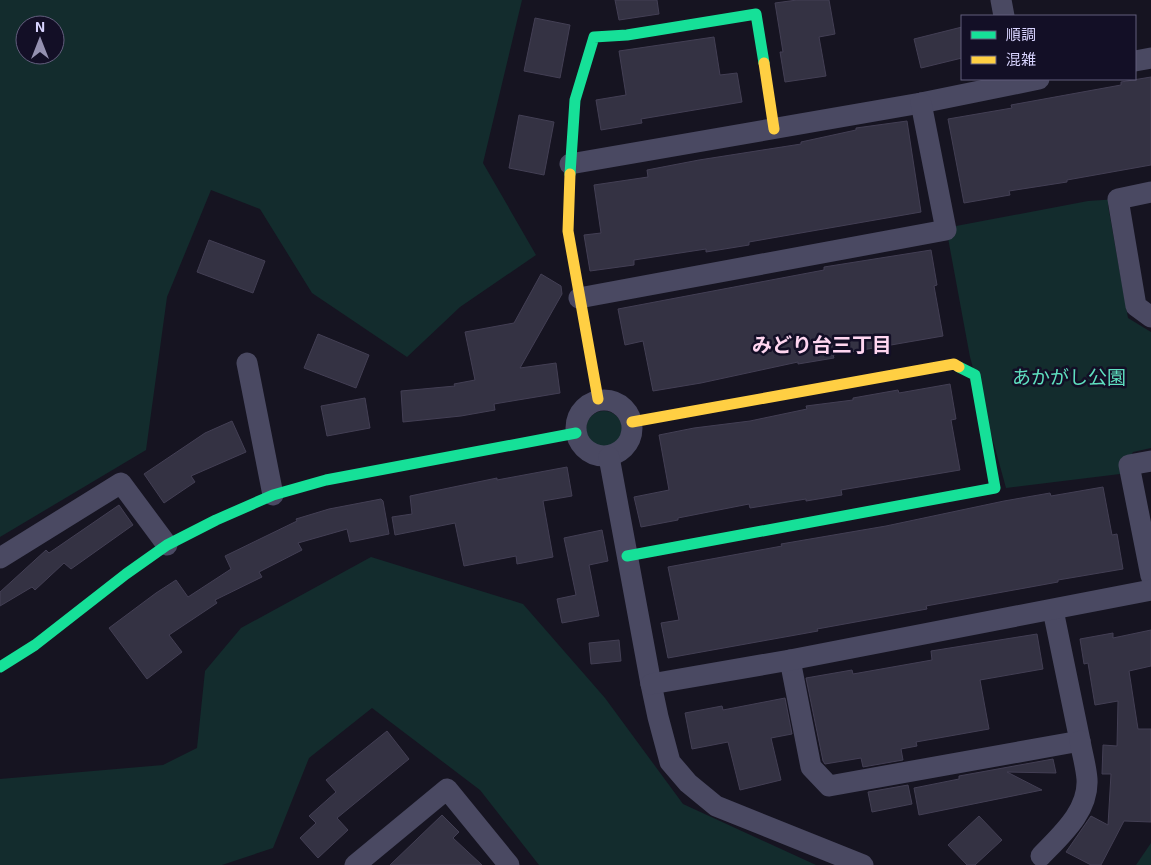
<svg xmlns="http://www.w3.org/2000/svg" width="1151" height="865" font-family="'Exo 2','Noto Sans JP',sans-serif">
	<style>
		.green { fill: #132c2d; fill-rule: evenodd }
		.building { fill: #343243; stroke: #433f54 }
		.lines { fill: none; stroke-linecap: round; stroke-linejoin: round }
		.street { stroke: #4a4962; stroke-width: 21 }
		.fast { stroke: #16e098; stroke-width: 11 }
		.slow { stroke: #ffcf43; stroke-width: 11 }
		.labels { text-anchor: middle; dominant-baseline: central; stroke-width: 5; stroke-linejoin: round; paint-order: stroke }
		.park-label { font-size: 19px; fill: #5fe0c0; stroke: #130f26 }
		.neighbourhood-label { font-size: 20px; font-weight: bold; fill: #ffd6f0; stroke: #130f26 }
	</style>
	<rect width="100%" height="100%" fill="#161421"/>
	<g class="green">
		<path d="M0 0H522L483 163 536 255 460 307 407 357 312 293 260 209 211 190 167 297 146 450 0 537ZM25 25H55V55H25Z"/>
		<polygon points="1118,199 1108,205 1128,318 1151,332 1151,448 1133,452 1120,474 1006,488 970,357 948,238 956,226 1088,201"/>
		<circle cx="604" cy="429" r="18"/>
		<polygon points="371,557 523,604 605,698 683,804 816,865 539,865 480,790 372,708 309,758 273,848 222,865 0,865 0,779 163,765 197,748 205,671 241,628"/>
		<polygon points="1151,843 1151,865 1136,865"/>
	</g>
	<g class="building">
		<polygon points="615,0 657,0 659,14 619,20"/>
		<polygon points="797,0 829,0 835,34 819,37 826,76 785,82 780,52 783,52 775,3"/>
		<polygon points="535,18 570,25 560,78 524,71"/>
		<polygon points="962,27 962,58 921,68 914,39"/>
		<polygon points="714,37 720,75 737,73 742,102 641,119 642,123 601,130 596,100 626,95 619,51"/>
		<polygon points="1151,77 1151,165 1067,180 1067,182 1009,191 1010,195 964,203 948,119 1012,108 1011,105 1121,85 1121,82"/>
		<polygon points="519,115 554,122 544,175 509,168"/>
		<polygon points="907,121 921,212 749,242 749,245 706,252 706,249 634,260 634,265 590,271 584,235 601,233 594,185 648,177 647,170 699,160 801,144 801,142 856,130 856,128"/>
		<polygon points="209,240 265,261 253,293 197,272"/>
		<polygon points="931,250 937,285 934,286 943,336 833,355 834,358 798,364 798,362 701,383 653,391 643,341 625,345 618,309 824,270 824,267"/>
		<polygon points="541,274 561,286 562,294 520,368 556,363 560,393 494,404 495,410 461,416 403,422 401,391 455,386 454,384 475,380 465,332 514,323"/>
		<polygon points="318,334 369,355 356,388 304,368"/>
		<polygon points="950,384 956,419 951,420 960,470 841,490 842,495 806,501 806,499 750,508 749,504 678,518 678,520 641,527 634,497 669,490 659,435 694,428 750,421 807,409 806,406 853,400 853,398 898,390 899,393"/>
		<polygon points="365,398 370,428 327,436 321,406"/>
		<polygon points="232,421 246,452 191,476 195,482 164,503 144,474 205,433"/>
		<polygon points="567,467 572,496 543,501 553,557 517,564 516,556 464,566 455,523 395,535 392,517 412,514 410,496 497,478 497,480"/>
		<polygon points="1103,487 1112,535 1117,534 1123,569 1058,580 1058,582 926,606 927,609 817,629 818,631 668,658 661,623 679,620 668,567 782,546 781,544 886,526 1004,501 1050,493 1051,496"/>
		<polygon points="381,499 383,501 389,534 350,542 347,529 298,543 302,550 259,572 262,577 215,600 217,603 169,635 182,652 147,679 109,628 156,593 176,580 188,597 231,569 225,556 297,521 296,519 329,509"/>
		<polygon points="119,505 133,525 71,569 64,563 35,590 32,587 0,606 0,592 46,550 49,553"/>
		<polygon points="602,530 608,561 589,565 599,616 562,623 557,599 576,595 564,538"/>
		<polygon points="1151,630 1151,666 1129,671 1138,729 1151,729 1151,822 1124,821 1101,865 1091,865 1066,852 1091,816 1108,825 1111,774 1102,774 1103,745 1117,746 1118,701 1095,705 1088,663 1084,664 1080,639 1113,633 1113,638"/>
		<polygon points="1037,634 1043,669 980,680 989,729 916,742 917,746 901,749 903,760 863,767 861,758 825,764 823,761 806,678 852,670 853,674 932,660 931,651"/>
		<polygon points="619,640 621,661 591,664 589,643"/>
		<polygon points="785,698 792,734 771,738 781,780 740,790 728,742 692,749 685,713 722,706 723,710"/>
		<polygon points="387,731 409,759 337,818 348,830 318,858 300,838 316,823 309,816 336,792 326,780"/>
		<polygon points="1053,759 1056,773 1007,772 1042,790 919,815 914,788 959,779 959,776"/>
		<polygon points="908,785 912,804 872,812 868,792"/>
		<polygon points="442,815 459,832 453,838 482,865 390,865"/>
		<polygon points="979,816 1002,840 975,865 967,865 948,845"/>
	</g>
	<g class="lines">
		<g class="street">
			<polyline points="1001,0 1004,16"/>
			<polyline points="1135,61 1151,58"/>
			<polyline points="570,164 921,103 1039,79"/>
			<polyline points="1151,192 1118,199 1136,306 1151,317"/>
			<polyline points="579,298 946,230 921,103"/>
			<polyline points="247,363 273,495"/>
			<circle cx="604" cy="428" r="28"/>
			<polyline points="609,457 651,684 658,717 670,762 688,783 716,806 863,865"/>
			<polyline points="1151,461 1129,465 1151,576"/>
			<polyline points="0,558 121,483 167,545"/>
			<polyline points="790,660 811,767 829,786 1080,741 1053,610"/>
			<polyline points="651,684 790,660 1151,590"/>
			<path d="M1041 856C1061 835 1089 811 1087 779 1086 766 1082 753 1080 741"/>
			<polyline points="355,865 447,789 509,865"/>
		</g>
		<g class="fast">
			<polyline points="570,174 575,100 594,37 627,35 756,14 764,63"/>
			<polyline points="627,556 995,488 975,375 959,367"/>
			<polyline points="0,667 35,645 126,574 167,545 216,520 273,495 326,480 576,433"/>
		</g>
		<g class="slow">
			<polyline points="764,63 774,129"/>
			<polyline points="570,174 568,231 598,399"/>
			<polyline points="632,422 954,364 959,367"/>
		</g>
	</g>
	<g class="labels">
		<g class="park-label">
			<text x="1069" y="376">あかがし公園</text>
		</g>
		<g class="neighbourhood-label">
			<text x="822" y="344">みどり台三丁目</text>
		</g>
	</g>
	<rect x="961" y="15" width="175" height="65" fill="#130f26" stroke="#625e7d"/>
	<rect x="971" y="31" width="25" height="8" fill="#16e098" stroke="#625e7d"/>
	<text x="1006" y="40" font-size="15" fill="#d9d4ff">順調</text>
	<rect x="971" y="56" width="25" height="8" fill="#ffcf43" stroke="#625e7d"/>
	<text x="1006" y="65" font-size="15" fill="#d9d4ff">混雑</text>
	<g transform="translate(40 40)"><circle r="24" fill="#130f26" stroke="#625e7d"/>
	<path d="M0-4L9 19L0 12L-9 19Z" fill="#9591b1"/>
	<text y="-8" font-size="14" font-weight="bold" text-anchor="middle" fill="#d9d4ff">N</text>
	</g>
</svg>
